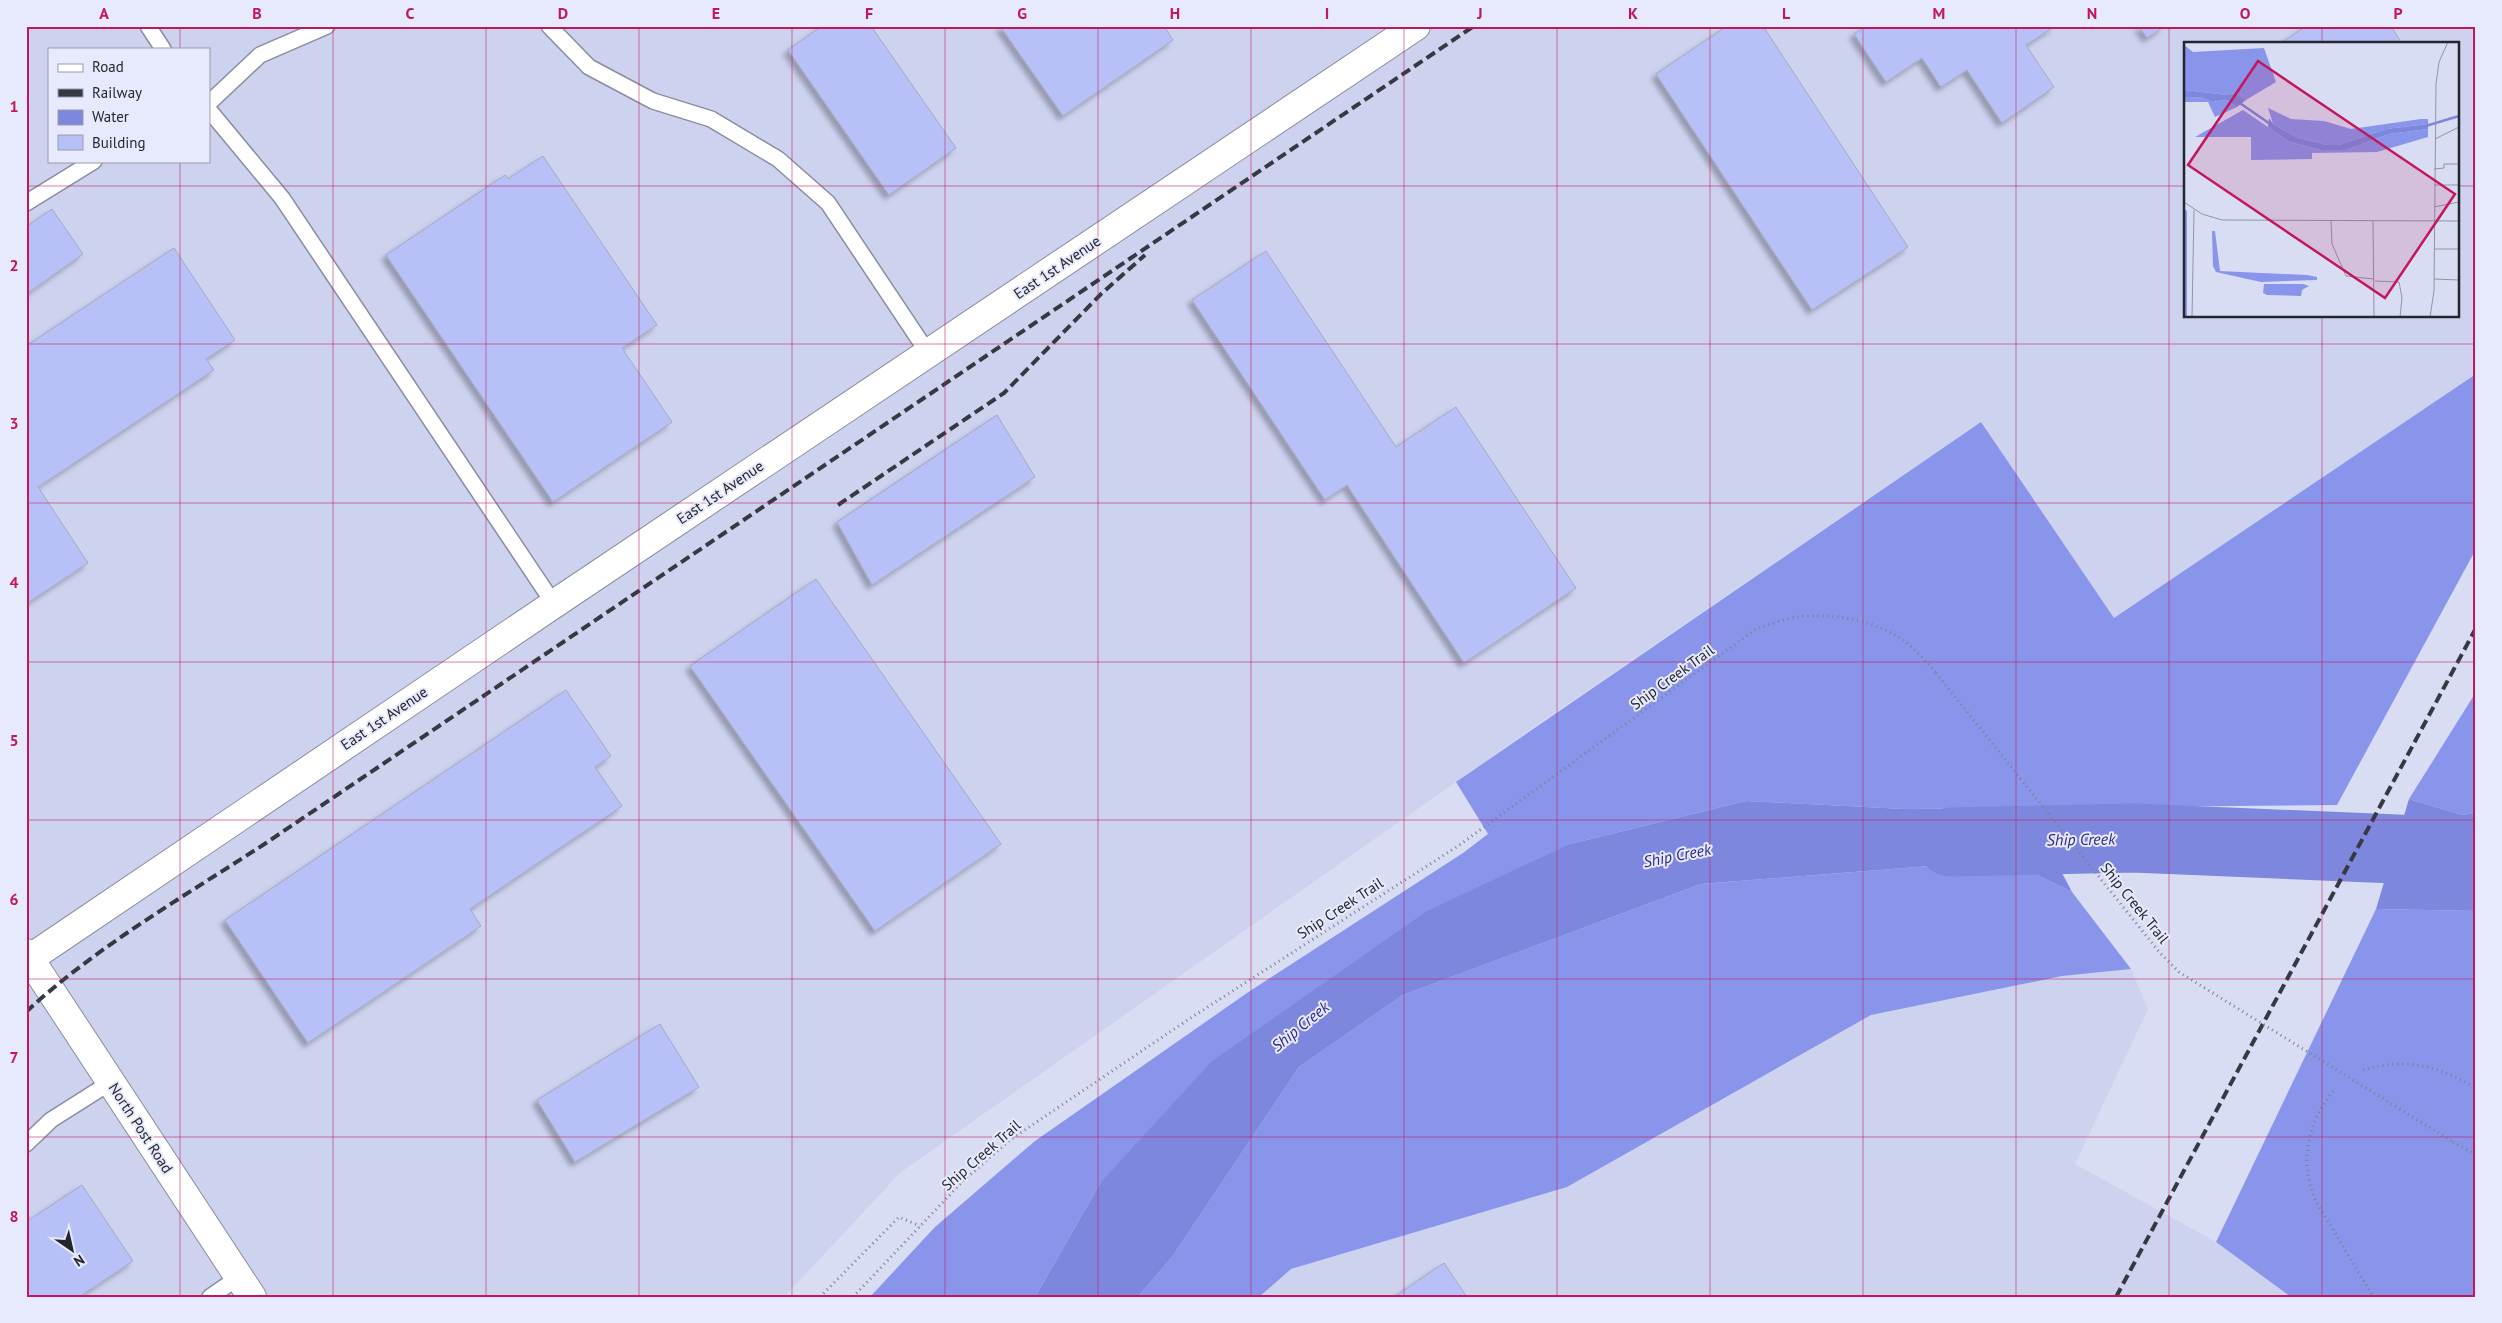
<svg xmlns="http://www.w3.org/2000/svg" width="2502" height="1323" font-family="'PT Sans',sans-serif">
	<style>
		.built { fill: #cdd2ef; fill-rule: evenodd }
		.forest { fill: #8994eb }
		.water { fill: #7d87dd }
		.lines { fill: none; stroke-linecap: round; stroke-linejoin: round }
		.river { stroke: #7d87dd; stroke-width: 69 }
		.building { fill: #b8c1f7; stroke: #a5a9be; filter: url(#shadow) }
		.lane-casing { stroke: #898da1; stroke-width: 18 }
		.street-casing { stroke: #898da1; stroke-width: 30 }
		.secondary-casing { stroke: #898da1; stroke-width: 30 }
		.path { stroke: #7d808f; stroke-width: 3; stroke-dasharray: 1 4; stroke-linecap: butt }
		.lane { stroke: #fff; stroke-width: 15 }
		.street { stroke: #fff; stroke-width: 28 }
		.secondary { stroke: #fff; stroke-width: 28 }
		.rail { stroke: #363842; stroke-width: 4; stroke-dasharray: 10 5; stroke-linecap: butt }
		.path-bridge { stroke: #7d808f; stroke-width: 3; stroke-dasharray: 1 4; stroke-linecap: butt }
		.grid { fill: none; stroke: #c2185b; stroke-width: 1; stroke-opacity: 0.55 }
		.labels { text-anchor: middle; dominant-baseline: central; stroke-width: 4; stroke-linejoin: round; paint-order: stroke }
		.street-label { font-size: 15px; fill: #24262e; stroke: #e7eafc }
		.water-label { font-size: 16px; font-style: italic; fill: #2b2588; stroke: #e7eafc }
		.inset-river { fill: none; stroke: #7d87dd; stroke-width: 2.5 }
		.inset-road { fill: none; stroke: #9094a4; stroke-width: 1 }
		.view { fill: #c2185b; fill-opacity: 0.15; stroke: #c2185b; stroke-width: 2.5 }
		.inset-edge { fill: none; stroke: #24262e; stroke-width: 2.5 }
		.neatline { fill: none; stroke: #c2185b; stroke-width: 2 }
		.grid-label { font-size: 16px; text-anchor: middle; font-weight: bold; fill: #c2185b }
	</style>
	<defs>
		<filter id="shadow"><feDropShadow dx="-4.5" dy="4.5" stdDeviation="2.5" flood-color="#0004"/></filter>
	</defs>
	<rect width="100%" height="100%" fill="#d8ddf3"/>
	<g class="built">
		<path d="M26 26H2476V374L2114 618 1981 422 1544 720 901 1172 784 1297H26ZM2186 44H2458V316H2186ZM49 49H209V161H49Z"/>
		<polygon points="2131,969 2148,1009 2075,1164 2216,1242 2291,1297 1259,1297 1291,1269 1567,1187 1871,1015 2062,976"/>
	</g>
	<g class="forest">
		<polygon points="2476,374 2476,549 2337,805 1904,809 1746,801 1570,844 1101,1182 1035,1297 870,1297 935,1227 1035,1141 1247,993 1463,853 1488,834 1456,782 1981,422 2114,618"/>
		<polygon points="2476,692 2476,813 2462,815 2409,799"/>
		<polygon points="2006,860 2072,892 2131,969 2062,976 1871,1015 1567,1187 1291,1269 1259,1297 1138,1297 1172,1257 1299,1067 1403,995 1701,884"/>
		<polygon points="2376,909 2476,911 2476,1297 2291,1297 2216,1242"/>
	</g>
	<g class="water">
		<polygon points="2409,799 2462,815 2476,813 2476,911 2376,909"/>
		<polygon points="1746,801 1904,809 2028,808 2072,892 2006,860 1701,884 1403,995 1299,1067 1172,1257 1138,1297 1035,1297 1101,1182 1211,1062 1427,911 1570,844"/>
	</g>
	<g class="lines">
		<polyline class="river" points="1951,842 2134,838 2467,852 2476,848"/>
	</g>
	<g class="building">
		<polygon points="822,26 871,26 956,148 889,195 788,50"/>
		<polygon points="1000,26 1164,26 1173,40 1063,116"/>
		<polygon points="1727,26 1763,26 1908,247 1812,310 1656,74"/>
		<polygon points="1866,26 2055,26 2026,45 2054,87 2002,123 1967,70 1941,87 1922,58 1886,82 1854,34"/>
		<polygon points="2139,26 2165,26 2147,38"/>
		<polygon points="2306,26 2391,26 2402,44 2280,44"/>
		<polygon points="543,156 657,325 622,348 672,422 553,502 386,255 505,175 508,179"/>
		<polygon points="52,209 83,254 28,293 26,319 26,227"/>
		<polygon points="174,248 235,340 206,359 214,370 38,487 88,563 26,604 26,346"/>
		<polygon points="1266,251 1396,447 1456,407 1576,588 1464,663 1347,485 1325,500 1192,300"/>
		<polygon points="997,415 1035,477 872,585 837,522"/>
		<polygon points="816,579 1001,844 875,931 690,666"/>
		<polygon points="566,690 611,756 595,767 622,806 470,909 481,926 308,1043 225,920"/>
		<polygon points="660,1024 699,1087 575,1162 537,1100"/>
		<polygon points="82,1185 133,1261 79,1297 26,1297 26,1222"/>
		<polygon points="1444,1263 1467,1297 1394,1297"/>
	</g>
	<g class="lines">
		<defs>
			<g id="lane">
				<polyline points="148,26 163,49"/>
				<polyline points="549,26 589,67 653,101 711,119 778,159 828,203 928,353"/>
				<polyline points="209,103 260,55 327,26"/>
				<polyline points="209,110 282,198 554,604"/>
				<polyline points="26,203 94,161"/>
				<polyline points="26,1144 51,1120 111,1082"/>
				<polyline points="210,1297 239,1277"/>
			</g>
			<polyline id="street" points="26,961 554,604 1416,26"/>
			<polyline id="secondary" points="26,953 252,1297"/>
		</defs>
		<use href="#lane" class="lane-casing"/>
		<use href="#street" class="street-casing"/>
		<use href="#secondary" class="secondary-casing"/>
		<g class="path">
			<path d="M2363 1070C2405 1057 2439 1066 2476 1088"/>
			<path d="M2333 1091C2310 1120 2300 1156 2312 1191 2317 1207 2330 1223 2338 1238 2350 1258 2361 1278 2374 1297"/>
			<polyline points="2453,1142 2476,1155"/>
			<polyline points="820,1297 899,1217 920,1226"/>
			<path d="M853 1297 962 1182 1010 1140 1189 1019 1458 846 1756 629C1769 625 1783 619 1797 617 1830 613 1869 619 1897 636 1913 646 1925 660 1936 673"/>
		</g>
		<use href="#lane" class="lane"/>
		<use href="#street" class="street"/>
		<use href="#secondary" class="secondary"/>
		<g class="rail">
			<polyline points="838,505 1004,393 1101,294 1145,255"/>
			<path d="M26 1012C97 946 185 896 266 843L1474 26"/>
			<polyline points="2116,1297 2476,628"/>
		</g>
		<polyline class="path-bridge" points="1936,673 2160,953 2179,972 2453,1142"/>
	</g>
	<path class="grid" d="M180 26V49M333 26V1297M486 26V1297M639 26V1297M792 26V1297M945 26V1297M1098 26V1297M1251 26V1297M1404 26V1297M1557 26V1297M1710 26V1297M1863 26V1297M2016 26V1297M2169 26V1297M2322 26V44M180 161V1297M26 186H2186M2458 186H2476M2322 316V1297M26 344H2476M26 503H2476M26 662H2476M26 820H2476M26 979H2476M26 1137H2476"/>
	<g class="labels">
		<g class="street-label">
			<text transform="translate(1057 267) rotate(-34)">East 1st Avenue</text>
			<text transform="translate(720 492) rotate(-34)">East 1st Avenue</text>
			<text transform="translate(1672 677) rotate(-36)">Ship Creek Trail</text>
			<text transform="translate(384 718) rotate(-34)">East 1st Avenue</text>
			<text transform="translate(2135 903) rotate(51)">Ship Creek Trail</text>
			<text transform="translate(1340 908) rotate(-33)">Ship Creek Trail</text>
			<text transform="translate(141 1128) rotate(57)">North Post Road</text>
			<text transform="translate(981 1155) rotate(-41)">Ship Creek Trail</text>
		</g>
		<g class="water-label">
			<text transform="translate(2081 839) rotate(-1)">Ship Creek</text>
			<text transform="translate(1677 855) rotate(-11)">Ship Creek</text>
			<text transform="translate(1300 1026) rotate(-39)">Ship Creek</text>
		</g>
	</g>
	<g transform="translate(2184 42)">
		<rect width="275" height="275" fill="#d8ddf3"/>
		<path d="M0 3 9 10 80 6 92 40 62 58 51 51 43 53 0 48ZM17 55 28 60 42 58 53 65 31 75 24 60H0V56ZM84 66 107 77 140 79 167 87 237 77H244V82L202 87 155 103H143L114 96 89 82ZM59 68 106 100 137 108H162L205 92 244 87V95L193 110 128 111V117L67 118V95H11ZM0 167 3 169V275H0ZM28 189H31L36 229 123 233 133 235V238L77 240 32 230 29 224ZM80 242H119L125 244 118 248 117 254 83 253 79 251Z" fill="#8994eb"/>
		<path d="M0 48 43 53 51 51 62 58 53 65 42 58 28 60 17 55 0 56ZM85 76 89 82 114 96 143 103H155L202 87 244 82V87L205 92 162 108H137L106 100 84 85Z" fill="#7d87dd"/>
		<path class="inset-river" d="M50 57 92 86M235 86 275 74"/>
		<path class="inset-road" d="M251 97 275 85M250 127 260 126V122H275M250 143H275M0 160 18 172 38 178 275 179M250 165 275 160M147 179 148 202 162 234 190 237M189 179 190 275M250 207H275M250 237 275 238M191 239 215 240 218 256 216 275M8 275 10 168M246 275 250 249 252 42 255 20 264 0"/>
		<path class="view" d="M74 19 271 152 201 256 4 123Z"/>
		<rect width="275" height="275" class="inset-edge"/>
	</g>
	<rect width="2502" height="1323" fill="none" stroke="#e7eafc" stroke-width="55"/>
	<rect x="48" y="48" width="162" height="115" fill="#e7eafc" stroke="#999caa"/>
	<rect x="58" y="64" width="25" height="8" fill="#ffffff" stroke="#999caa"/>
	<text x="92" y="72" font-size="15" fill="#24262e">Road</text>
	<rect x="58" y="89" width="25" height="8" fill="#363842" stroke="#999caa"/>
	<text x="92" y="98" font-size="15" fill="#24262e">Railway</text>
	<rect x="58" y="110" width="25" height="15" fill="#7d87dd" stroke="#999caa"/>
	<text x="92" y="122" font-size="15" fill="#24262e">Water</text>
	<rect x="58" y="135" width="25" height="15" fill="#b8c1f7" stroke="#999caa"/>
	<text x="92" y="148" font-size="15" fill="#24262e">Building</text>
	<g transform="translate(72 1250) rotate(146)" stroke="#e7eafc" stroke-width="4" paint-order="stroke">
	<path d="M0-4L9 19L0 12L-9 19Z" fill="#24262e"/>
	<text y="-8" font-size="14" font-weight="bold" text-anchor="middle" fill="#24262e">N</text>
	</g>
	<rect x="28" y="28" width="2446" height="1268" class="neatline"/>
	<g class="grid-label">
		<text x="104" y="19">A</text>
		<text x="257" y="19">B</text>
		<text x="410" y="19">C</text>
		<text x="563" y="19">D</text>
		<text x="716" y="19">E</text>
		<text x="869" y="19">F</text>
		<text x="1022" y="19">G</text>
		<text x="1175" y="19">H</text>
		<text x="1327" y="19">I</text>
		<text x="1480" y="19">J</text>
		<text x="1633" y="19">K</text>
		<text x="1786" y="19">L</text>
		<text x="1939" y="19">M</text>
		<text x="2092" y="19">N</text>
		<text x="2245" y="19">O</text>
		<text x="2398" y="19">P</text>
		<text x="14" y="112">1</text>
		<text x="14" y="271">2</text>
		<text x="14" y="429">3</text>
		<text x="14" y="588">4</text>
		<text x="14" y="746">5</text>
		<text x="14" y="905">6</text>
		<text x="14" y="1063">7</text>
		<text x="14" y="1222">8</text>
	</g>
</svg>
